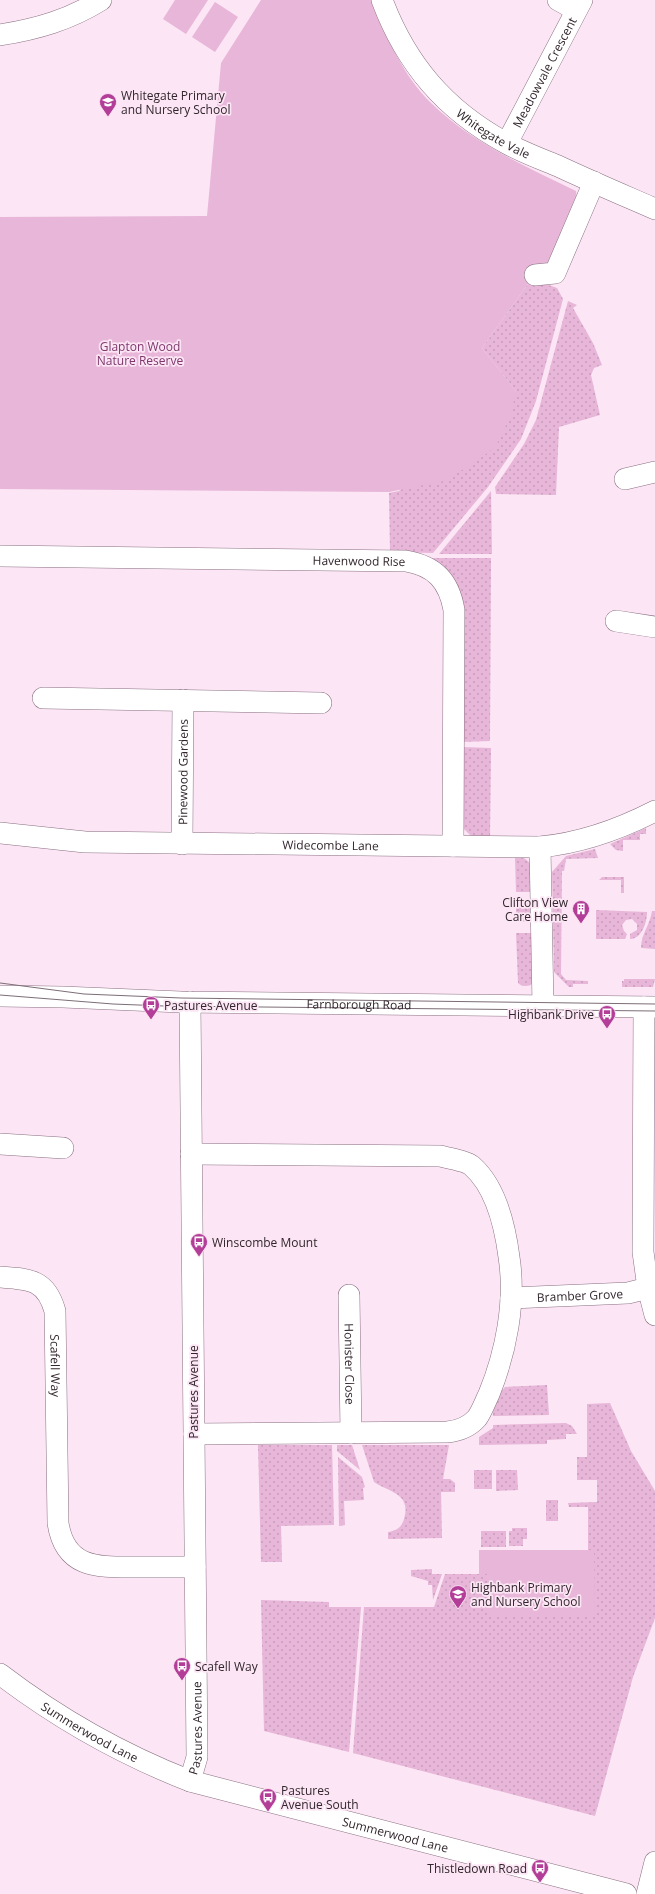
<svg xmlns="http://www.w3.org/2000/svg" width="655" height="1894" font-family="'Open Sans',sans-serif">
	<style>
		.grass { fill: url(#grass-dots) }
		.green { fill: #e7b6d8 }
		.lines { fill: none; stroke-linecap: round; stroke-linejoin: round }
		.minor-casing { stroke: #897081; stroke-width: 22 }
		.minor { stroke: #fff; stroke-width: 21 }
		.tram { stroke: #7c6d76; stroke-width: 1 }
		.labels { text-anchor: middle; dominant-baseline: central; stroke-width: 3.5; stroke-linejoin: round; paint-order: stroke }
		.street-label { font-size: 12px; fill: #31262d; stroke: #fce5f4 }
		.poi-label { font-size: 12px; fill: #31262d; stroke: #fce5f4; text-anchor: start }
		.park-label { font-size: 12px; fill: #7d376c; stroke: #fce5f4 }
	</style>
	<defs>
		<pattern id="grass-dots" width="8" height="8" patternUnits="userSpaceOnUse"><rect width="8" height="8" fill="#e7b6d8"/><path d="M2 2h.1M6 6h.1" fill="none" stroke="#c79cba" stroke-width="1.8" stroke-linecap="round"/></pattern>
	</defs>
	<rect width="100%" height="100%" fill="#fce5f4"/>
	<g class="grass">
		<polygon points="530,281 546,284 557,288 563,299 536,401 521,439 488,487 433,553 390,552 389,493 399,491 516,391 482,348"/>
		<polygon points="568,301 577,305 573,308 593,343 602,365 594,368 591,375 600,415 559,427 556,495 496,494 495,487 524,444 536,420"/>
		<polygon points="491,491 492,554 439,554"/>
		<polygon points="429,558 491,558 490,741 462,742 462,616"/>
		<polygon points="462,747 491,748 490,840 473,838 463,828"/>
		<polygon points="646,828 646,834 640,834 640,840 623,840 623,851 616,850 610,844"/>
		<polygon points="595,849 598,858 566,859 564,871 562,871 561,974 566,980 588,981 588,984 573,984 573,987 569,987 554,972 552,872 566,856"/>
		<polygon points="515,858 524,858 530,863 532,892 516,892"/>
		<polygon points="602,877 624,877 624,893 621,893 621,880 599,880"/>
		<polygon points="516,901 532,901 533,921 516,922"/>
		<path d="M596 910 647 912C647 922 642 939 630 939V934L637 930V924L632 919 626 920 622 925 624 931 627 934 625 939H596Z"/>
		<path d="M652 911H655V949L641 948C641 934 650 925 652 911Z"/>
		<path d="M516 933H533V983C530 987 521 987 518 983Z"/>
		<polygon points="624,979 655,979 653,987 622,987 622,981 624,981"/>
		<path d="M547 1385 549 1415 493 1416C492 1407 499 1393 505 1387Z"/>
		<polygon points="610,1403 631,1451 655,1491 655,1618 633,1677 595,1816 353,1753 364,1607 434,1607 445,1574 487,1574 487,1616 594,1550 588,1550 588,1507 569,1507 568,1503 597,1502 597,1480 577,1480 577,1457 587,1457 587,1404"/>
		<polygon points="566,1423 572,1426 577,1434 566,1434 566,1439 547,1440 547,1444 479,1445 479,1437 493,1428 493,1425"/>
		<polygon points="258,1445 332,1445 334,1525 281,1526 282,1562 261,1562"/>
		<polygon points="337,1445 352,1445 360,1470 337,1451"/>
		<path d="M362 1445H449L443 1479H450L455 1483V1492H441L442 1538 388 1539V1532C396 1531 402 1527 404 1519 412 1493 388 1492 374 1482Z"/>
		<polygon points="338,1457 362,1477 365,1487 363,1488 364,1500 344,1501 345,1525 339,1526"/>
		<rect x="474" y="1470" width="18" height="19"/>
		<polygon points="496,1470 517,1470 518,1490 496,1491"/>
		<rect x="546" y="1500" width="12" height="21"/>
		<polygon points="512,1528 527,1528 527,1539 523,1539 523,1546 509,1546 509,1531 512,1531"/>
		<rect x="481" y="1531" width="25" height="16"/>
		<polygon points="432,1569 432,1574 442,1574 433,1600 432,1585 428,1585 428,1581 411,1576 411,1570"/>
		<polygon points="261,1600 329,1602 329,1607 361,1607 349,1752 264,1731"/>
	</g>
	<g class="green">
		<polygon points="175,0 208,0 186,34 163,19"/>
		<path d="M261 0H373C386 36 403 76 431 103 472 143 525 166 576 191L577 200 549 265 530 281 482 348 516 391 511 415 496 446 477 461 444 481 389 492 0 489V217L207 216 221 63Z"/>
		<polygon points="215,2 238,17 215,52 192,37"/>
		<polygon points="479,1550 594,1550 595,1616 487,1616 487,1574 479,1574"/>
	</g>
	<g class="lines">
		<defs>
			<g id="minor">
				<path id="s1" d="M382 0C406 64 445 110 506 143 522 152 541 159 558 166 590 181 623 195 655 209"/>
				<polyline points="558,0 576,10"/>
				<path d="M0 35C37 29 69 20 101 0"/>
				<path id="s2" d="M507 143 582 0"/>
				<polyline points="535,275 555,273 594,182"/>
				<polyline points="625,479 655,472"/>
				<path id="s3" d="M0 556 406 561C435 566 449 581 454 610L453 846"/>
				<polyline points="616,621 655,627"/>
				<polyline points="43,698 321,703"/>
				<path id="s4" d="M0 833 85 842 540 847C581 843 618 830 655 811"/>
				<path id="s5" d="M182 844 183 700"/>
				<polyline points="540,847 543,1006"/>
				<path id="s6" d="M0 996 63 997 181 1002 655 1007"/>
				<polyline points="644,1007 643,1252 648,1288 655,1315"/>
				<polyline points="0,1144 63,1148"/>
				<path d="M191 1154 440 1156C448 1158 467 1161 472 1166 496 1187 505 1226 509 1257 516 1302 506 1352 489 1394 485 1402 482 1411 477 1418 469 1427 458 1431 447 1432L194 1434"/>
				<path id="s7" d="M0 1277C29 1279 46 1279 55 1311L58 1523C65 1569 98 1567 136 1567 156 1567 175 1567 195 1567"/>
				<path id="s8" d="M349 1295 351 1433"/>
				<path id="s9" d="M511 1298 628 1293 648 1288"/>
				<path id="s10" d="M0 1674C59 1719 121 1754 190 1781L626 1894"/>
				<path id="s11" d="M190 1781 197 1757 190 1002"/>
				<polyline points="647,1894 655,1862"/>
			</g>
		</defs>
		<use href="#minor" class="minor-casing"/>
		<use href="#minor" class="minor"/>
		<g class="tram">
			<polyline points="0,983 84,994 181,998 655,1004"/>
			<polyline points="0,995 113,1004 164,1006 655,1011"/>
		</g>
	</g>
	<defs>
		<symbol id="school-pin" viewBox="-11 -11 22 30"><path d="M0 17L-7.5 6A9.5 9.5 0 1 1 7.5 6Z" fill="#b23e98" stroke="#fce5f4"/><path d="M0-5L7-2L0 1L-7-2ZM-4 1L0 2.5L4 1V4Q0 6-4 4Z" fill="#fff"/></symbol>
		<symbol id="building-pin" viewBox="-11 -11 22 30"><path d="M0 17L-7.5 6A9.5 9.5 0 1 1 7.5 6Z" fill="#b23e98" stroke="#fce5f4"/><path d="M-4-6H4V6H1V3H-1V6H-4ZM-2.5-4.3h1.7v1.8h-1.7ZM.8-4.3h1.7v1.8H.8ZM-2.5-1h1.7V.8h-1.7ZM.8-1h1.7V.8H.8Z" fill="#fff"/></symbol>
		<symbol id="bus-pin" viewBox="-11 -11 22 30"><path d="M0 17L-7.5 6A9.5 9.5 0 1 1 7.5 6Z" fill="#b23e98" stroke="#fce5f4"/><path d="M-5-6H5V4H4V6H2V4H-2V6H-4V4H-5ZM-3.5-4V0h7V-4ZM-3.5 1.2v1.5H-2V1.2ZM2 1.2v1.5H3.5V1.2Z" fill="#fff"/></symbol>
	</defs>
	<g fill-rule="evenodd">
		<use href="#school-pin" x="98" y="92" width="20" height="27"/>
		<use href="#building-pin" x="571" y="899" width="20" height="27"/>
		<use href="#bus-pin" x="141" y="995" width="20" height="27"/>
		<use href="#bus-pin" x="597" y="1004" width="20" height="27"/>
		<use href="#bus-pin" x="189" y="1232" width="20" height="27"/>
		<use href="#school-pin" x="448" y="1584" width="20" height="27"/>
		<use href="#bus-pin" x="172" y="1656" width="20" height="27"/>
		<use href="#bus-pin" x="258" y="1787" width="20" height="27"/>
		<use href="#bus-pin" x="530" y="1858" width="20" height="27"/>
	</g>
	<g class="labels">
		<g class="street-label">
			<text stroke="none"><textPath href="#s2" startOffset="80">Meadowvale Crescent</textPath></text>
			<text stroke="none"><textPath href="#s1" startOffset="178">Whitegate Vale</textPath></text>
			<text stroke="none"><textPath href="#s3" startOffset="359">Havenwood Rise</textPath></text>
			<text stroke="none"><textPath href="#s5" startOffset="72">Pinewood Gardens</textPath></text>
			<text stroke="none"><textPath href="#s4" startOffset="331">Widecombe Lane</textPath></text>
			<text stroke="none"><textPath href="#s6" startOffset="359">Farnborough Road</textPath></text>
			<text stroke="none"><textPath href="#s9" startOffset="69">Bramber Grove</textPath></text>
			<text stroke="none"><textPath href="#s8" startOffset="69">Honister Close</textPath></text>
			<text stroke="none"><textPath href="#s7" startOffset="126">Scafell Way</textPath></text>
			<text transform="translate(193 1392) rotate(-90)">Pastures Avenue</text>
			<text stroke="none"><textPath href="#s11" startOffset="54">Pastures Avenue</textPath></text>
			<text stroke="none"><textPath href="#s10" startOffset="107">Summerwood Lane</textPath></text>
			<text stroke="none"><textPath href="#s10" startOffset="431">Summerwood Lane</textPath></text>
		</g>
		<g class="poi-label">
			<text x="121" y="95">Whitegate Primary<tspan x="121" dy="14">and Nursery School</tspan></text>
			<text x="568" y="902" text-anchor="end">Clifton View<tspan x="568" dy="14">Care Home</tspan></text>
			<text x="164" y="1005">Pastures Avenue</text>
			<text x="594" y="1014" text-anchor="end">Highbank Drive</text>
			<text x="212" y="1242">Winscombe Mount</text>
			<text x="471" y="1587">Highbank Primary<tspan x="471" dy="14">and Nursery School</tspan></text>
			<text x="195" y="1666">Scafell Way</text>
			<text x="281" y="1790">Pastures<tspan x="281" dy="14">Avenue South</tspan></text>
			<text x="527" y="1868" text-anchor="end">Thistledown Road</text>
		</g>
		<g class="park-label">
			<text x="140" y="346">Glapton Wood<tspan x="140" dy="14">Nature Reserve</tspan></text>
		</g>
	</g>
</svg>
